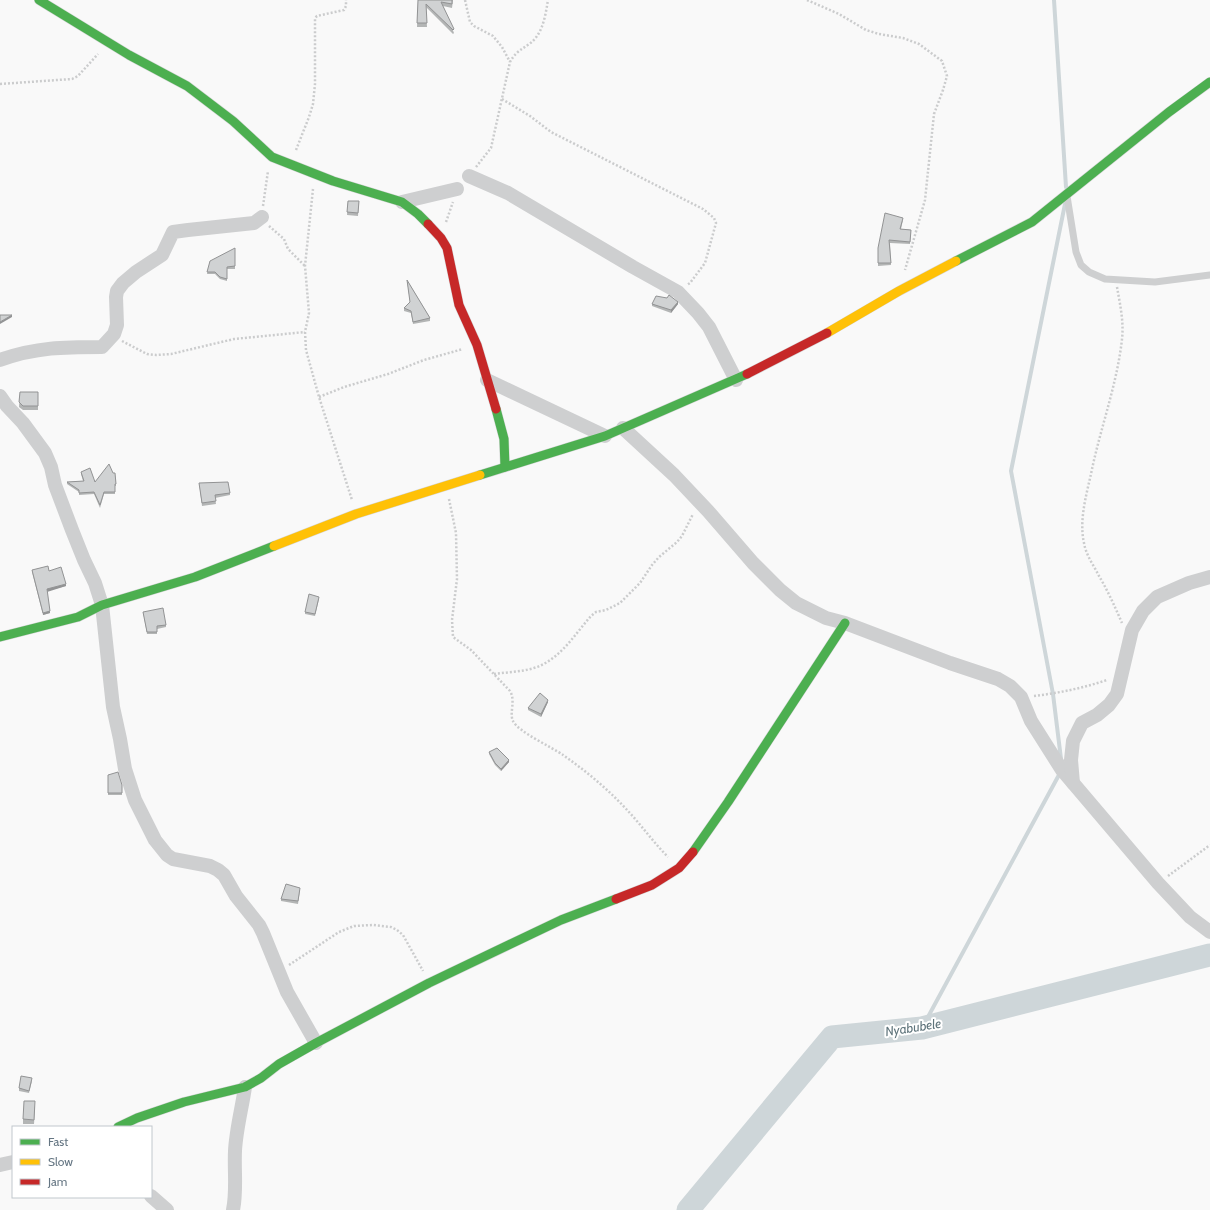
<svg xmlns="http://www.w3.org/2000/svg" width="1210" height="1210" font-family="Cabin,sans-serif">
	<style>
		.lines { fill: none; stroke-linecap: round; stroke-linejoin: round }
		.stream { stroke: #ced6d9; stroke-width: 4 }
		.river { stroke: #ced6d9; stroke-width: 23 }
		.fast-casing { stroke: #d5d6d7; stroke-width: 10 }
		.slow-casing { stroke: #d5d6d7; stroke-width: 10 }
		.jam-casing { stroke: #d5d6d7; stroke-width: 10 }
		.path { stroke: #cbcccd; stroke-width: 2.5; stroke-dasharray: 2 2; stroke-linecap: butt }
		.lane { stroke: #cecfd0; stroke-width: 7 }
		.street { stroke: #cecfd0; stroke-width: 14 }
		.fast { stroke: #4caf50; stroke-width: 9 }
		.slow { stroke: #ffc107; stroke-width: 9 }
		.jam { stroke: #c62828; stroke-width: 9 }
		.wall { fill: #b3b5b5 }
		.shaded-wall { fill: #929394 }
		.building { fill: #d0d2d3; stroke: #929394 }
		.labels { text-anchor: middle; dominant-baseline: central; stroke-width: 4; stroke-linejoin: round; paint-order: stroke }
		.water-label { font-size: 13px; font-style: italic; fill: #60757c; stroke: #fff }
	</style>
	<rect width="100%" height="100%" fill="#f9f9f9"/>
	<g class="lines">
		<g class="stream">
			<polyline points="1054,0 1066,187"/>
			<polyline points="1061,759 1053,694 1011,471 1065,204"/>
			<polyline points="922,1028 1060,773"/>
		</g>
		<polyline class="river" points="688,1210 832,1037 922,1028 1210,955"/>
		<defs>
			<g id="fast">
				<polyline points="39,0 129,55 187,86 233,121 272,157 333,181 402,202 418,214 428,224"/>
				<polyline points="956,261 1032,222 1169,112 1210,82"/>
				<polyline points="496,409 504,439 505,467"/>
				<polyline points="480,475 605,436 747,374"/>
				<polyline points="0,637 78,617 102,605 195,577 274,546"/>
				<polyline points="693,852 728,802 845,623"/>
				<polyline points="118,1127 137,1118 184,1102 245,1087 261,1078 279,1064 316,1043 429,983 561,920 616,899"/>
			</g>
			<g id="slow">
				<polyline points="827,333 899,291 956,261"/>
				<polyline points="274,546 356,514 480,475"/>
			</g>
			<g id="jam">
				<polyline points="428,224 441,238 447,248 459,305 477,345 496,409"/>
				<polyline points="747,374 827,333"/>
				<polyline points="616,899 652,885 679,868 693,852"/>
			</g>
		</defs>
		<use href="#fast" class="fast-casing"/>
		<use href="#slow" class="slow-casing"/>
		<use href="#jam" class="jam-casing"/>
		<g class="path">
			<polyline points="465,0 470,22 474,26 493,36 502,47 510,62"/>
			<polyline points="807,0 839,14 866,30 879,34 903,38 919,44 942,61 947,76 943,90 934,114 925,200 905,270"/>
			<polyline points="0,84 72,79 78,76 98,54"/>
			<polyline points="502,99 530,116 551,132 703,209 714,218 716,223 705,263 690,283 687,285"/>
			<polyline points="296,150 309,117 313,104 315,84 315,18 317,16 344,10 346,6 346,0"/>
			<path d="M476 167 491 148 510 62C518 47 529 48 537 36 544 26 546 12 548 0"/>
			<polyline points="313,189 305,266 309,313 305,332 306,350 319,397 352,500"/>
			<polyline points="263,206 268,171"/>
			<polyline points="446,222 453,202"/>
			<polyline points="269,226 284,239 288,249 305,266"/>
			<path d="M1117 287C1120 304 1124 322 1122 339 1117 385 1100 429 1091 474 1086 496 1079 521 1084 543 1086 555 1094 566 1099 576 1108 591 1115 607 1122 623"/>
			<polyline points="122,341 147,354 156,355 171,354 234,339 305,332"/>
			<polyline points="319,397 344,387 388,374 424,360 463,349"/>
			<path d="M449 499 456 533 457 579 452 620 453 637 471 650 510 691C516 701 509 713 513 721 518 732 552 747 563 755 586 771 609 790 628 811 642 826 654 843 668 857"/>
			<path d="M494 674C508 672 523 672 537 667 561 658 575 634 591 616L596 612 606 610 620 603 640 583 652 565 659 557 677 542 682 536 693 514"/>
			<path d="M1034 696C1059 693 1083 688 1107 680"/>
			<polyline points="1168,876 1210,845"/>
			<polyline points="289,965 339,932 354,926 373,925 391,927 397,930 403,935 423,971"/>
		</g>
		<polyline class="lane" points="1067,196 1076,252 1081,265 1089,272 1105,279 1155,282 1210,275"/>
		<g class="street">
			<polyline points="469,176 508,193 633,267 678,292 698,313 709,327 736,380"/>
			<polyline points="402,202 457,189"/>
			<path d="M0 360C36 347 65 347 102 347L114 334 117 325 116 297 117 291 123 283 136 272 162 255 173 232 188 230 254 223 262 217"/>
			<polyline points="487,380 605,436"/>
			<polyline points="0,396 7,406 23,423 45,453 51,467 55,485 72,530 84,560 95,583 102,605 113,707 120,739 125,769 135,800 155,840 167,855 173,859 210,866 218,870 224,875 236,896 259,925 263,933 287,992 316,1043"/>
			<polyline points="623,428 674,475 708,511 753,563 780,590 796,603 826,618 845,623 950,663 998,679 1010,686 1021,697 1031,721 1062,770 1158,883 1190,917 1210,932"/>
			<polyline points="1073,783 1071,760 1073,741 1082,723 1097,715 1109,705 1117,694 1132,630 1143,611 1157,597 1189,583 1210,577"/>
			<polyline points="0,1165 13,1162"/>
			<polyline points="151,1196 167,1210"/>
			<path d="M233 1210C237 1191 234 1171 235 1151 236 1130 242 1108 245 1087"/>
		</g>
		<use href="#fast" class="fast"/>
		<use href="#slow" class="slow"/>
		<use href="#jam" class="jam"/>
	</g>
	<g class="wall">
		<polygon points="418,0 453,0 452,8 443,6 454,33 453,34 426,7 427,27 417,27"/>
		<polygon points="348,201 359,201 358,216 347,215"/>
		<polygon points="903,220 901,229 911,230 910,244 890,243 891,265 878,266 878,248"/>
		<polygon points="210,261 235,266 235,269 227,269 227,281 220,279 215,274 207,274"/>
		<polygon points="407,280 430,318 430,321 413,324 411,313 404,311 404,308 410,302"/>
		<polygon points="652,304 678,304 671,313 652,306"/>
		<polygon points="20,392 38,392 38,410 23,410 19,407"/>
		<polygon points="81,472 95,482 113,473 115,473 116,486 115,486 115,494 104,494 100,508 94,494 79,495 79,492 67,484 67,482 83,481 81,474"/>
		<polygon points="199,483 230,493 230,495 215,498 216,504 202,506"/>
		<polygon points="32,570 49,571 66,586 47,591 50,613 43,615 32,572"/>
		<polygon points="319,599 315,616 305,614 305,612"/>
		<polygon points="143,612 166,625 166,627 157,629 157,634 147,634"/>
		<polygon points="548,702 541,717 528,710 528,708"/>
		<polygon points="489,752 509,762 501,771 495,765 489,754"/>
		<polygon points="108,775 122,785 122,795 108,795"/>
		<polygon points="300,890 298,904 281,901 281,899"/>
		<polygon points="32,1081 29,1093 19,1091 19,1088"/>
		<polygon points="35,1106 34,1124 23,1124 23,1119"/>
	</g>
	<g class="shaded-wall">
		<polygon points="678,302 678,304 671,313 671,310"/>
		<polygon points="12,315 12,317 0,324 0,322"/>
		<polygon points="66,584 66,586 47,592 47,589"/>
		<polygon points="50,611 50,613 43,615 43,613"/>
		<polygon points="548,700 548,702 541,717 541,714"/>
		<polygon points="509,760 509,762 501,771 501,769"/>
	</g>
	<g class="building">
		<polygon points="418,0 452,0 452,4 441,2 454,29 453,30 426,4 427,23 417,23"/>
		<polygon points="348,201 359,201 358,213 347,212"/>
		<polygon points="885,213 903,218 900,229 911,230 910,242 889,240 891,263 878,263 878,248"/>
		<polygon points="235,248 235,266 227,267 227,279 220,277 215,272 207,272 210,261"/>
		<polygon points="407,280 430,318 413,322 411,311 404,308 410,302"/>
		<polygon points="669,295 678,302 671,310 652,304 656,296 667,298"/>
		<polygon points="0,315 12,315 0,322"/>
		<polygon points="20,392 38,392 38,406 23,406 19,402"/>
		<polygon points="109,464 113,473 115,473 116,484 115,484 115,492 104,492 100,505 94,492 79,493 79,490 67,482 84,481 81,472 90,468 95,482"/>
		<polygon points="228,482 230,493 215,495 216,501 202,503 199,483"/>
		<polygon points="48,566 49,571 61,567 66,584 47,589 50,611 43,613 32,570"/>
		<polygon points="309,594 319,597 315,614 305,612"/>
		<polygon points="163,608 166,625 157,626 157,632 147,632 143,612"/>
		<polygon points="540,693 548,700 541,714 528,708"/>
		<polygon points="497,748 509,760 501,769 495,763 489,752"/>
		<polygon points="118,772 122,785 122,793 108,793 108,775"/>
		<polygon points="286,884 300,888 298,901 281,899"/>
		<polygon points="21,1076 32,1078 29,1091 19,1088"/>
		<polygon points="24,1101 35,1101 34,1120 23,1119"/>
	</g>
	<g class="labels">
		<g class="water-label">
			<text transform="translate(913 1027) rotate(-9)">Nyabubele</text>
		</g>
	</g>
	<rect x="12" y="1126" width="140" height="72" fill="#ffffff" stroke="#c1c8cd"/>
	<rect x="20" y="1139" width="20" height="6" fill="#4caf50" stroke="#c1c8cd"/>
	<text x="48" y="1146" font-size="12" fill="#657683">Fast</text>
	<rect x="20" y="1159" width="20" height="6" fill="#ffc107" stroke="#c1c8cd"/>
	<text x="48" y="1166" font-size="12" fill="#657683">Slow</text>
	<rect x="20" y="1179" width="20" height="6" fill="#c62828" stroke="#c1c8cd"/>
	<text x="48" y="1186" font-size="12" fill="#657683">Jam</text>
</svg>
